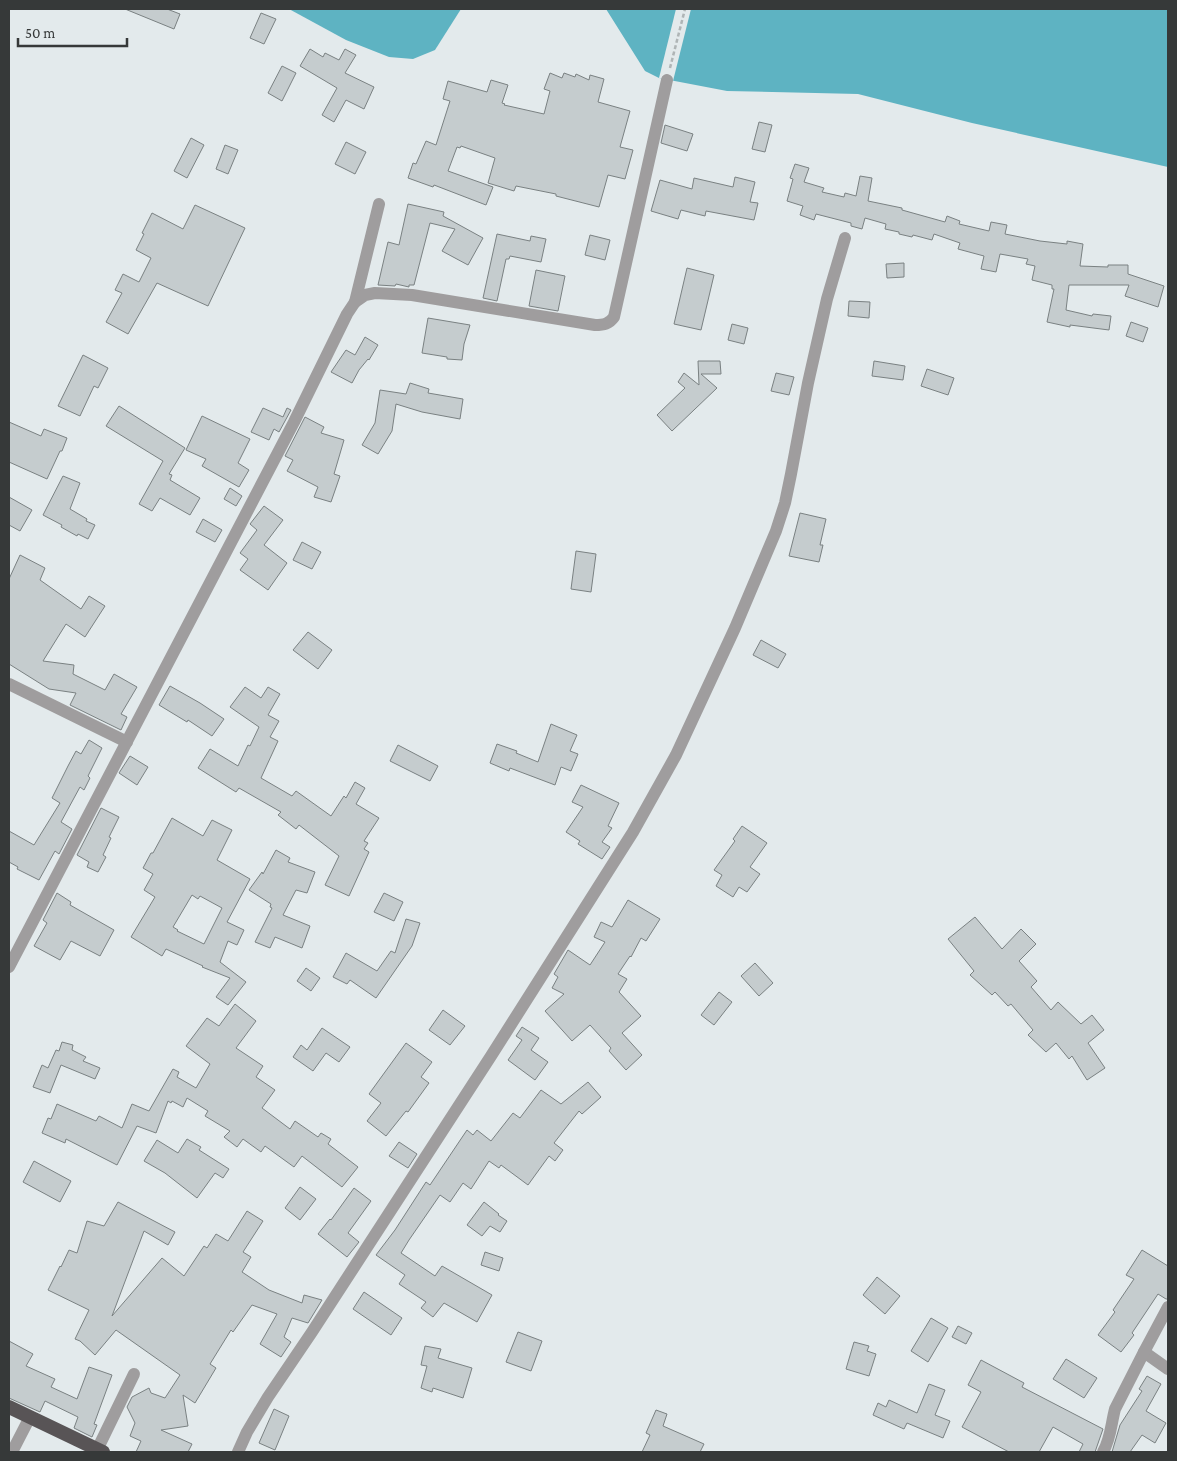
<svg xmlns="http://www.w3.org/2000/svg" width="1177" height="1461" font-family="'Crimson Pro',serif">
	<style>
		.water { fill: #5eb3c2 }
		.pier { fill: #e3eaec }
		.building { fill: #c5ccce; stroke: #7a8182; fill-rule: evenodd }
		.lines { fill: none; stroke-linecap: round; stroke-linejoin: round }
		.path { stroke: #afb5b6; stroke-width: 2.5; stroke-dasharray: 4 2.5; stroke-linecap: butt }
		.minor { stroke: #9f9d9e; stroke-width: 12 }
		.tertiary { stroke: #9f9d9e; stroke-width: 12 }
		.trunk { stroke: #585456; stroke-width: 14 }
	</style>
	<rect width="100%" height="100%" fill="#e3eaec"/>
	<g class="water">
		<polygon points="289,9 461,9 435,50 413,59 389,57 346,40"/>
		<polygon points="606,9 1168,9 1168,167 972,123 858,94 727,91 659,78 645,71"/>
	</g>
	<polygon class="pier" points="676,9 691,9 673,81 659,78"/>
	<g class="building">
		<polygon points="125,9 167,9 180,14 174,29"/>
		<polygon points="261,13 276,19 264,44 250,38"/>
		<polygon points="310,49 323,57 325,53 339,60 345,49 356,55 345,73 374,87 364,109 346,100 334,122 322,115 337,88 300,66"/>
		<polygon points="282,66 296,73 282,101 268,93"/>
		<polygon points="550,73 562,78 564,73 575,77 576,74 589,80 590,75 604,79 598,102 630,111 620,147 633,150 625,179 608,175 599,207 556,196 556,194 516,186 514,191 488,183 495,158 461,146 460,148 457,147 448,171 493,187 486,205 434,185 433,187 408,178 413,163 416,164 426,141 436,145 450,101 443,99 448,81 487,92 491,80 508,85 502,103 505,104 504,105 544,114 550,91 544,89"/>
		<polygon points="759,122 772,125 765,152 752,149"/>
		<polygon points="665,125 693,134 687,151 661,143"/>
		<polygon points="191,138 204,145 187,178 174,171"/>
		<polygon points="346,142 366,152 355,174 335,164"/>
		<polygon points="225,145 238,150 228,174 216,169"/>
		<polygon points="795,164 809,168 804,182 824,188 822,192 844,197 845,193 856,196 860,176 872,178 868,201 902,208 902,210 945,222 947,216 960,221 959,224 989,231 991,222 1007,225 1005,234 1040,241 1067,244 1067,241 1083,244 1080,266 1108,267 1108,265 1128,265 1128,274 1164,286 1158,307 1125,296 1129,285 1069,285 1066,310 1092,316 1093,314 1111,316 1109,330 1070,325 1070,327 1047,322 1054,289 1052,289 1052,285 1032,280 1035,266 1026,264 1028,259 1000,254 996,272 981,269 984,256 958,249 960,243 934,234 932,240 913,235 912,237 899,234 899,232 885,229 886,224 865,218 862,229 851,226 851,223 816,214 814,220 800,215 803,206 787,201 793,179 790,178"/>
		<polygon points="735,177 755,182 750,202 758,203 754,220 706,211 705,216 681,210 678,219 651,211 660,180 692,189 694,178 733,187"/>
		<polygon points="408,204 444,212 443,216 483,238 468,265 442,251 455,229 430,223 414,285 409,285 409,287 396,284 395,286 378,285 388,242 399,245"/>
		<polygon points="195,205 245,228 208,306 157,283 128,334 106,322 122,293 115,290 123,274 139,282 151,258 136,250 144,234 142,233 152,213 183,229"/>
		<polygon points="497,234 530,241 531,236 546,239 541,262 510,256 509,259 506,259 497,301 483,298"/>
		<polygon points="590,235 610,240 605,260 585,255"/>
		<polygon points="904,263 904,277 887,278 886,264"/>
		<polygon points="687,268 714,275 701,330 674,324"/>
		<polygon points="536,270 565,276 558,311 529,306"/>
		<polygon points="849,301 870,302 869,318 848,316"/>
		<polygon points="428,318 470,325 464,344 462,360 447,359 447,357 422,353"/>
		<polygon points="1131,322 1148,328 1143,342 1126,336"/>
		<polygon points="732,324 748,328 744,344 728,340"/>
		<polygon points="365,337 378,345 369,360 368,359 359,370 352,383 331,372 346,350 355,355"/>
		<polygon points="83,355 108,368 98,388 94,386 80,416 58,406"/>
		<polygon points="698,361 720,361 721,374 701,374 717,388 672,431 657,415 685,388 678,382 684,373 699,385"/>
		<polygon points="874,361 905,366 903,380 872,376"/>
		<polygon points="927,369 954,378 948,395 921,386"/>
		<polygon points="776,373 794,377 789,395 771,391"/>
		<polygon points="410,383 429,389 428,393 463,399 460,419 422,412 396,404 392,431 378,454 362,445 375,423 380,390 406,394"/>
		<polygon points="119,406 185,448 169,474 172,475 170,480 200,498 190,515 160,498 152,511 139,504 163,461 106,426"/>
		<polygon points="263,408 283,417 287,408 291,410 279,432 274,429 269,440 251,432"/>
		<polygon points="202,416 250,439 238,463 249,470 239,487 202,466 206,459 186,450"/>
		<polygon points="305,417 324,427 321,433 344,440 334,474 340,476 331,502 314,497 318,487 287,471 293,460 285,456"/>
		<polygon points="9,422 41,436 44,429 67,438 62,451 60,451 47,479 9,462"/>
		<polygon points="63,476 80,483 70,509 87,519 86,521 95,525 88,539 78,534 77,536 61,527 62,525 43,515"/>
		<polygon points="230,488 242,496 236,506 224,499"/>
		<polygon points="9,497 32,510 20,531 9,525"/>
		<polygon points="264,506 283,520 264,545 287,563 268,590 240,570 248,559 240,553 257,530 250,524"/>
		<polygon points="800,513 826,519 820,545 823,545 819,562 789,556"/>
		<polygon points="203,519 222,530 215,542 196,532"/>
		<polygon points="302,542 321,552 312,569 293,560"/>
		<polygon points="576,551 596,554 591,592 571,589"/>
		<polygon points="20,555 45,568 40,580 81,609 89,596 105,606 85,637 66,624 43,661 74,665 73,674 105,690 114,674 137,687 121,714 127,717 121,730 70,705 76,693 49,689 9,664 9,579"/>
		<polygon points="308,632 332,650 318,669 293,650"/>
		<polygon points="761,640 786,654 778,668 753,655"/>
		<polygon points="170,686 200,703 224,719 212,736 188,720 187,722 159,705"/>
		<polygon points="245,687 261,698 268,687 280,694 268,715 279,721 270,737 278,741 261,778 292,796 296,791 331,816 344,796 346,798 355,782 365,788 356,804 379,818 364,841 368,843 364,849 369,852 349,896 325,885 339,856 299,825 296,829 278,815 281,812 239,788 236,792 198,768 210,749 238,766 248,745 250,746 259,727 230,707"/>
		<polygon points="551,724 577,735 570,751 578,754 571,771 561,767 555,785 510,768 509,771 490,763 497,744 517,751 516,753 538,762"/>
		<polygon points="89,740 102,748 88,776 90,778 84,790 80,787 61,822 72,829 59,854 55,851 39,880 17,869 18,867 9,862 9,831 34,845 60,803 52,798 68,766 76,751 81,754"/>
		<polygon points="398,745 438,766 430,781 390,761"/>
		<polygon points="130,756 148,767 137,785 119,773"/>
		<polygon points="581,785 619,803 608,826 612,828 602,842 610,847 602,859 578,844 580,841 566,832 583,807 572,802"/>
		<polygon points="101,808 119,817 109,837 111,838 103,855 106,857 98,872 87,867 89,862 77,855"/>
		<path d="M172 818 203 836 212 820 232 830 217 860 250 879 227 922 244 930 237 945 228 941 220 962 246 982 228 1005 216 997 230 978 202 967 203 966 166 949 162 956 131 937 155 897 144 890 153 874 143 868 151 853H153ZM192 895 198 899 200 896 222 908 204 944 177 931 178 930 173 927Z"/>
		<polygon points="742,826 767,843 750,867 760,874 747,892 739,887 733,897 716,886 722,875 714,870 735,841 733,839"/>
		<polygon points="276,850 290,858 288,862 315,872 307,893 296,890 283,915 310,926 302,948 275,937 270,948 255,942 272,908 270,907 271,904 249,890 262,872 263,874"/>
		<polygon points="57,893 71,902 70,905 114,930 100,956 71,941 60,960 34,946 47,923 43,920"/>
		<polygon points="384,893 403,902 394,921 374,912"/>
		<polygon points="628,900 660,919 646,941 641,938 631,957 630,956 618,974 627,979 619,992 641,1016 622,1033 642,1055 626,1070 609,1051 611,1048 590,1025 572,1041 545,1011 564,994 552,988 558,977 554,974 568,950 590,965 605,942 594,937 601,922 612,927"/>
		<polygon points="975,917 1002,949 1021,929 1036,944 1019,961 1037,981 1031,987 1051,1010 1058,1002 1081,1024 1092,1015 1104,1030 1088,1043 1105,1068 1087,1080 1072,1056 1069,1059 1056,1043 1046,1052 1028,1035 1033,1030 1011,1004 1008,1006 995,992 992,995 970,975 974,971 948,939"/>
		<polygon points="406,919 420,923 412,946 376,998 350,980 347,984 333,977 346,953 377,971 391,951 395,953"/>
		<polygon points="755,963 773,983 759,996 741,976"/>
		<polygon points="306,968 320,978 311,991 297,981"/>
		<polygon points="719,992 732,1002 714,1025 701,1015"/>
		<polygon points="235,1004 256,1021 236,1048 263,1066 256,1077 275,1090 262,1108 290,1129 295,1121 318,1137 321,1133 331,1139 328,1144 358,1167 342,1187 302,1156 294,1167 265,1146 261,1152 243,1139 237,1147 224,1137 230,1131 205,1116 208,1111 187,1098 183,1107 172,1101 171,1103 168,1101 156,1133 137,1126 117,1165 66,1139 65,1143 42,1133 48,1118 51,1119 57,1104 96,1121 99,1116 122,1128 132,1104 149,1111 173,1069 179,1072 177,1077 196,1088 210,1064 186,1046 207,1018 219,1026"/>
		<polygon points="443,1010 465,1026 450,1045 429,1030"/>
		<polygon points="522,1027 539,1038 531,1050 548,1062 535,1080 508,1060 522,1040 516,1036"/>
		<polygon points="322,1028 350,1047 339,1062 326,1053 313,1071 293,1057 301,1045 307,1050"/>
		<polygon points="62,1042 73,1045 72,1050 86,1057 83,1061 100,1068 95,1079 61,1065 50,1093 33,1087 42,1065 48,1068 56,1050 59,1051"/>
		<polygon points="406,1043 432,1062 421,1077 429,1083 408,1112 406,1111 386,1136 367,1121 381,1103 369,1094"/>
		<polygon points="588,1082 601,1097 582,1114 579,1111 554,1143 563,1150 555,1161 549,1156 528,1185 501,1165 499,1168 489,1161 471,1189 463,1183 450,1202 440,1195 409,1240 401,1253 435,1276 442,1266 492,1295 477,1322 444,1303 433,1317 421,1308 426,1302 399,1284 405,1275 376,1255 395,1230 426,1182 430,1185 467,1130 473,1135 477,1130 491,1141 513,1113 520,1118 541,1090 561,1104"/>
		<polygon points="187,1139 201,1147 199,1150 229,1169 223,1178 215,1173 197,1198 165,1173 144,1161 157,1140 178,1153"/>
		<polygon points="399,1142 417,1154 408,1168 389,1156"/>
		<polygon points="34,1161 71,1181 60,1202 23,1182"/>
		<polygon points="300,1187 316,1199 300,1220 285,1208"/>
		<polygon points="354,1188 371,1201 348,1233 359,1242 347,1257 318,1234 330,1219 331,1220"/>
		<polygon points="118,1202 175,1232 168,1245 144,1231 112,1316 162,1258 184,1276 204,1246 207,1248 216,1234 228,1241 247,1211 263,1221 243,1252 251,1257 242,1272 269,1290 302,1303 304,1295 322,1300 308,1323 292,1318 284,1337 291,1342 281,1357 260,1344 277,1314 252,1305 233,1332 231,1330 210,1364 216,1368 195,1403 183,1395 188,1426 161,1430 192,1444 188,1452 136,1452 141,1441 130,1436 135,1423 127,1407 132,1397 149,1388 151,1393 165,1398 180,1375 116,1330 95,1355 80,1341 75,1339 89,1310 48,1290 60,1266 61,1267 69,1250 77,1253 87,1221 104,1226"/>
		<polygon points="484,1202 499,1214 498,1215 507,1221 500,1232 490,1226 482,1236 467,1225"/>
		<polygon points="1142,1250 1168,1266 1168,1299 1166,1299 1158,1294 1132,1333 1134,1335 1121,1352 1098,1335 1115,1312 1113,1310 1134,1279 1126,1275"/>
		<polygon points="485,1252 503,1258 499,1271 481,1265"/>
		<polygon points="877,1277 900,1296 885,1314 863,1295"/>
		<polygon points="364,1292 402,1318 391,1335 353,1309"/>
		<polygon points="931,1318 948,1328 928,1362 911,1351"/>
		<polygon points="958,1326 972,1333 966,1344 952,1337"/>
		<polygon points="518,1332 542,1341 531,1371 506,1362"/>
		<polygon points="9,1341 33,1354 26,1366 55,1379 51,1387 77,1399 89,1367 112,1375 94,1424 97,1425 92,1437 74,1428 78,1417 45,1401 40,1412 9,1398"/>
		<polygon points="854,1342 869,1346 867,1351 876,1354 869,1376 846,1369"/>
		<polygon points="425,1346 441,1349 438,1358 472,1368 463,1398 433,1388 432,1392 421,1388 427,1366 421,1365"/>
		<polygon points="1066,1359 1097,1378 1084,1398 1053,1379"/>
		<polygon points="981,1360 1024,1383 1022,1387 1103,1429 1095,1452 1079,1452 1083,1444 1053,1427 1039,1452 1009,1452 962,1427 981,1392 968,1385"/>
		<polygon points="1147,1376 1161,1384 1146,1411 1166,1423 1155,1443 1142,1435 1130,1452 1112,1452 1120,1425 1142,1391 1139,1389"/>
		<polygon points="929,1384 945,1390 935,1415 950,1421 943,1438 907,1423 904,1429 873,1415 878,1403 886,1407 889,1400 917,1413"/>
		<polygon points="274,1409 289,1416 275,1450 259,1443"/>
		<polygon points="656,1410 667,1414 663,1426 704,1444 700,1452 642,1452 650,1435 646,1433"/>
	</g>
	<g class="lines">
		<polyline class="path" points="670,68 685,9"/>
		<g class="minor">
			<polyline points="355,302 379,204"/>
			<polyline points="9,684 127,742"/>
			<polyline points="1144,1352 1168,1369"/>
			<polyline points="97,1450 134,1374"/>
			<polyline points="12,1452 30,1417"/>
			<polyline points="238,1452 247,1432 268,1397 312,1332 491,1056 633,832 676,755 735,628 776,531 785,503 791,474 808,383 827,299 845,238"/>
			<path d="M1103 1452C1111 1438 1111 1424 1115 1409L1144 1352 1168 1307"/>
		</g>
		<path class="tertiary" d="M9 967 294 422 347 314 355 302 365 295 375 293 412 295 595 325C604 325 609 324 614 317L667 80"/>
		<polyline class="trunk" points="9,1407 103,1452"/>
	</g>
	<rect width="1177" height="1461" fill="none" stroke="#363939" stroke-width="20"/>
	<path d="M18 38v8h109v-8" fill="none" stroke="#363939" stroke-width="2.5"/>
	<text x="25" y="38" font-size="15" fill="#363939" stroke="#e3eaec" stroke-width="4" paint-order="stroke">50 m</text>
</svg>
